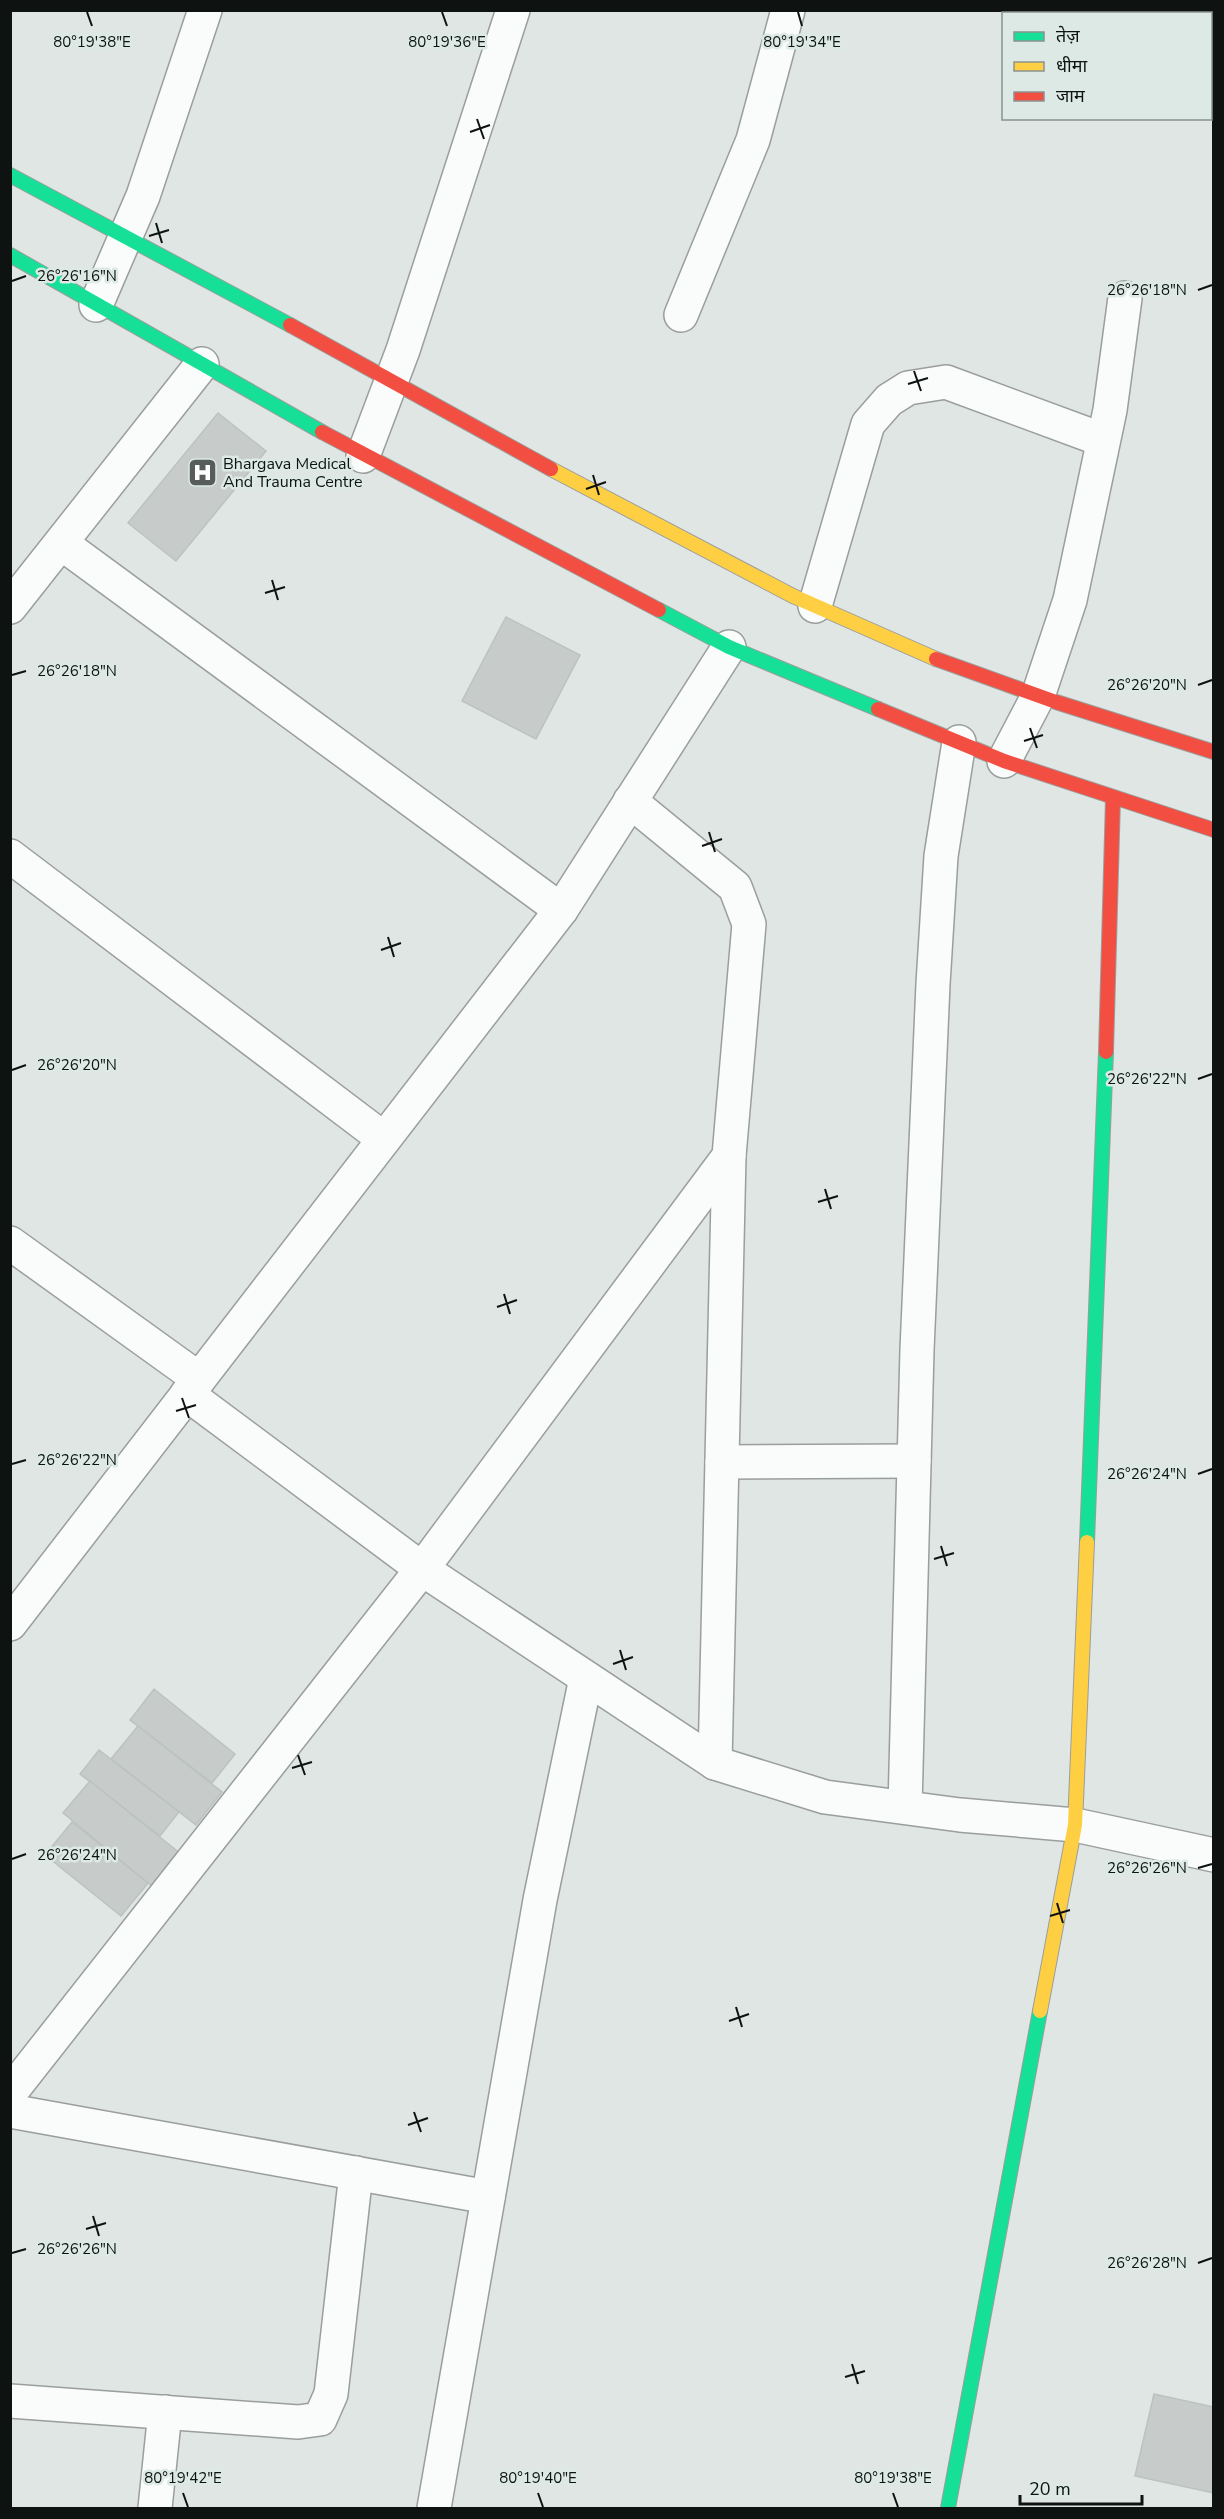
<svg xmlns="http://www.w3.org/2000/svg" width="1224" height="2519" font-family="'Nunito Sans','Noto Sans Devanagari',sans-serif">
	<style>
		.building { fill: #c7ccca; stroke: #bcc2c0; stroke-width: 1.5 }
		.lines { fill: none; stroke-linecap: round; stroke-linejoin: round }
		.street-casing { stroke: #9a9e9d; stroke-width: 36 }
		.fast-casing { stroke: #9a9e9d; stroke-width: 16 }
		.slow-casing { stroke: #9a9e9d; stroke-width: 16 }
		.jam-casing { stroke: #9a9e9d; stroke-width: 16 }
		.street { stroke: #fafbfb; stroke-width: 33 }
		.fast { stroke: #16e098; stroke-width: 14 }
		.slow { stroke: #ffcf43; stroke-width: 14 }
		.jam { stroke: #f24e42; stroke-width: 14 }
		.ticks { fill: none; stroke: #0e1311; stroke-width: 2 }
		.labels { text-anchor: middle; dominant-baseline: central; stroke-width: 5; stroke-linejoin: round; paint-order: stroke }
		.poi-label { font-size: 16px; fill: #0e1311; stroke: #dce9e4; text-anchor: start }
		.ticks-label { font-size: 15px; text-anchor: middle; fill: #0e1311; stroke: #dce9e4; stroke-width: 5; stroke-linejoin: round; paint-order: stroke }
	</style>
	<rect width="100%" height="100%" fill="#dfe6e3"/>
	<g class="building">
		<polygon points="218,413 266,451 176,561 128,523"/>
		<polygon points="506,617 580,655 536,739 462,701"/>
		<polygon points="154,1689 235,1754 212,1783 130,1720"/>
		<polygon points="138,1726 222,1792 196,1825 111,1759"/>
		<polygon points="99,1750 179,1812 160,1836 80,1774"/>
		<polygon points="90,1781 181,1854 154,1888 63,1813"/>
		<polygon points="72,1822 148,1883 121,1916 45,1855"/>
		<polygon points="1154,2394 1214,2407 1214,2493 1135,2476"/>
	</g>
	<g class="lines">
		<defs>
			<g id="street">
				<polyline points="96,305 143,196 205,10"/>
				<polyline points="681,315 753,140 788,10"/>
				<polyline points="363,456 403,350 513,10"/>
				<polyline points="61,543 561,910"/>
				<polyline points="815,606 868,424 889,400 908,388 946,382 1103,440"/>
				<polyline points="10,607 202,364"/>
				<polyline points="1004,761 1038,696 1070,600 1110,410 1125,298"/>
				<polyline points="10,856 384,1139"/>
				<polyline points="10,1243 199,1379"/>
				<polyline points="187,1394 422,1569 715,1763 825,1797 960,1815 1075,1825 1214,1855"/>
				<polyline points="722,1462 914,1461"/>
				<polyline points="10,1624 561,910 729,647"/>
				<polyline points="715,1763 729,1156"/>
				<polyline points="905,1807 917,1350 933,984 941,856 959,742"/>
				<polyline points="10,2093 422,1569 729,1156 749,924 735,887 630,801"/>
				<polyline points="10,2111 488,2197"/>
				<polyline points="10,2401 298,2422 320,2419 331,2394 356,2173"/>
				<polyline points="155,2508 165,2412"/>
				<polyline points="434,2508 540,1900 586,1678"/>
			</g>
			<g id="fast">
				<polyline points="10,175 290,325"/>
				<polyline points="10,255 322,432"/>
				<polyline points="659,610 729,647 878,709"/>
				<polyline points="1087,1542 1106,1052"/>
				<polyline points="948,2508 1040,2011"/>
			</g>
			<g id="slow">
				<polyline points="551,469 793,596 936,659"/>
				<polyline points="1040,2011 1075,1825 1087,1542"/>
			</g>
			<g id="jam">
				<polyline points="290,325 551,469"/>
				<polyline points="322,432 659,610"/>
				<polyline points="936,659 1056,702 1214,752"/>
				<polyline points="878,709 1004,761 1214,830"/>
				<polyline points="1106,1052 1113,798"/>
			</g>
		</defs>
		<use href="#street" class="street-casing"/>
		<use href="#fast" class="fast-casing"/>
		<use href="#slow" class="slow-casing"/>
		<use href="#jam" class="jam-casing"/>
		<use href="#street" class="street"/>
		<use href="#fast" class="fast"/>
		<use href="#slow" class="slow"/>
		<use href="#jam" class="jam"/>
	</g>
	<path class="ticks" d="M87 12 92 26M442 12 447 26M798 12 802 26M477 119 484 139M470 132 490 125M156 223 162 243M149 236 169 230M12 281 26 276M1198 290 1212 285M914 371 921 391M908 384 928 378M593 475 599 495M586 489 606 482M272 580 278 600M265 593 285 587M12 675 26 671M1198 685 1212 680M1030 728 1037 748M1024 741 1043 735M709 832 715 852M702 846 722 839M388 937 394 957M381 950 401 943M12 1070 26 1065M1198 1079 1212 1074M825 1189 831 1209M818 1202 838 1196M504 1294 510 1314M497 1307 517 1300M182 1398 189 1418M176 1411 196 1405M12 1464 26 1460M1198 1474 1212 1469M941 1546 947 1566M934 1559 954 1553M620 1650 626 1670M613 1664 633 1657M298 1755 305 1775M292 1768 312 1762M12 1859 26 1854M1198 1868 1212 1864M1057 1903 1063 1923M1050 1916 1070 1910M736 2007 742 2027M729 2021 749 2014M414 2112 421 2132M408 2125 428 2118M93 2216 99 2236M86 2229 106 2223M12 2253 26 2249M1198 2263 1212 2258M852 2364 858 2384M845 2377 865 2371M183 2493 188 2507M538 2493 543 2507M893 2493 898 2507"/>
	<defs>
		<symbol id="hospital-square" viewBox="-11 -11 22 22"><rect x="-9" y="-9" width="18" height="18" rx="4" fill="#575d5a" stroke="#dce9e4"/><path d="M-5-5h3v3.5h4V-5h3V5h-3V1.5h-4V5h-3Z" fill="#fff"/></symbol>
	</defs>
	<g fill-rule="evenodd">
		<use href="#hospital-square" x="186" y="456" width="33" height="33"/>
	</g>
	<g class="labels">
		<g class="poi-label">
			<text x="223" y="464">Bhargava Medical<tspan x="223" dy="18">And Trauma Centre</tspan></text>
		</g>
	</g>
	<g class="ticks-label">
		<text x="92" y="47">80°19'38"E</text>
		<text x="447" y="47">80°19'36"E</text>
		<text x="802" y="47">80°19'34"E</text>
		<text x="77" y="281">26°26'16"N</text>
		<text x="1147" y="295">26°26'18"N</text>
		<text x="77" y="676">26°26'18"N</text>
		<text x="1147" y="690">26°26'20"N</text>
		<text x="77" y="1070">26°26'20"N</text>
		<text x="1147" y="1084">26°26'22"N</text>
		<text x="77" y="1465">26°26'22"N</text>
		<text x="1147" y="1479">26°26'24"N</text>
		<text x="77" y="1860">26°26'24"N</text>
		<text x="1147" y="1873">26°26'26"N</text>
		<text x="77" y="2254">26°26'26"N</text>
		<text x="1147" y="2268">26°26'28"N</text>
		<text x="183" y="2483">80°19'42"E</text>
		<text x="538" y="2483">80°19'40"E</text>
		<text x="893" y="2483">80°19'38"E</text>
	</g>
	<rect width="1224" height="2519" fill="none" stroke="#0e1311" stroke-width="24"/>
	<rect x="1002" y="12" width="210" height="108" fill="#dce9e4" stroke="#8a9390" stroke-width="1.5"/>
	<rect x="1014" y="32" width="30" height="9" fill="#16e098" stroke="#8a9390" stroke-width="1.5"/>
	<text x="1056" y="42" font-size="18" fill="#0e1311">तेज़</text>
	<rect x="1014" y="62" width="30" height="9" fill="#ffcf43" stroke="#8a9390" stroke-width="1.5"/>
	<text x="1056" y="72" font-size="18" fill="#0e1311">धीमा</text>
	<rect x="1014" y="92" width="30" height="9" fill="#f24e42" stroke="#8a9390" stroke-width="1.5"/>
	<text x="1056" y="102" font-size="18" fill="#0e1311">जाम</text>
	<path d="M1020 2495v9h122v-9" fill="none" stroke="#0e1311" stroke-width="3"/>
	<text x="1029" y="2495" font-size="18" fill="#0e1311" stroke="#dce9e4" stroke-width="4.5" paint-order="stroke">20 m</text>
</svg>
